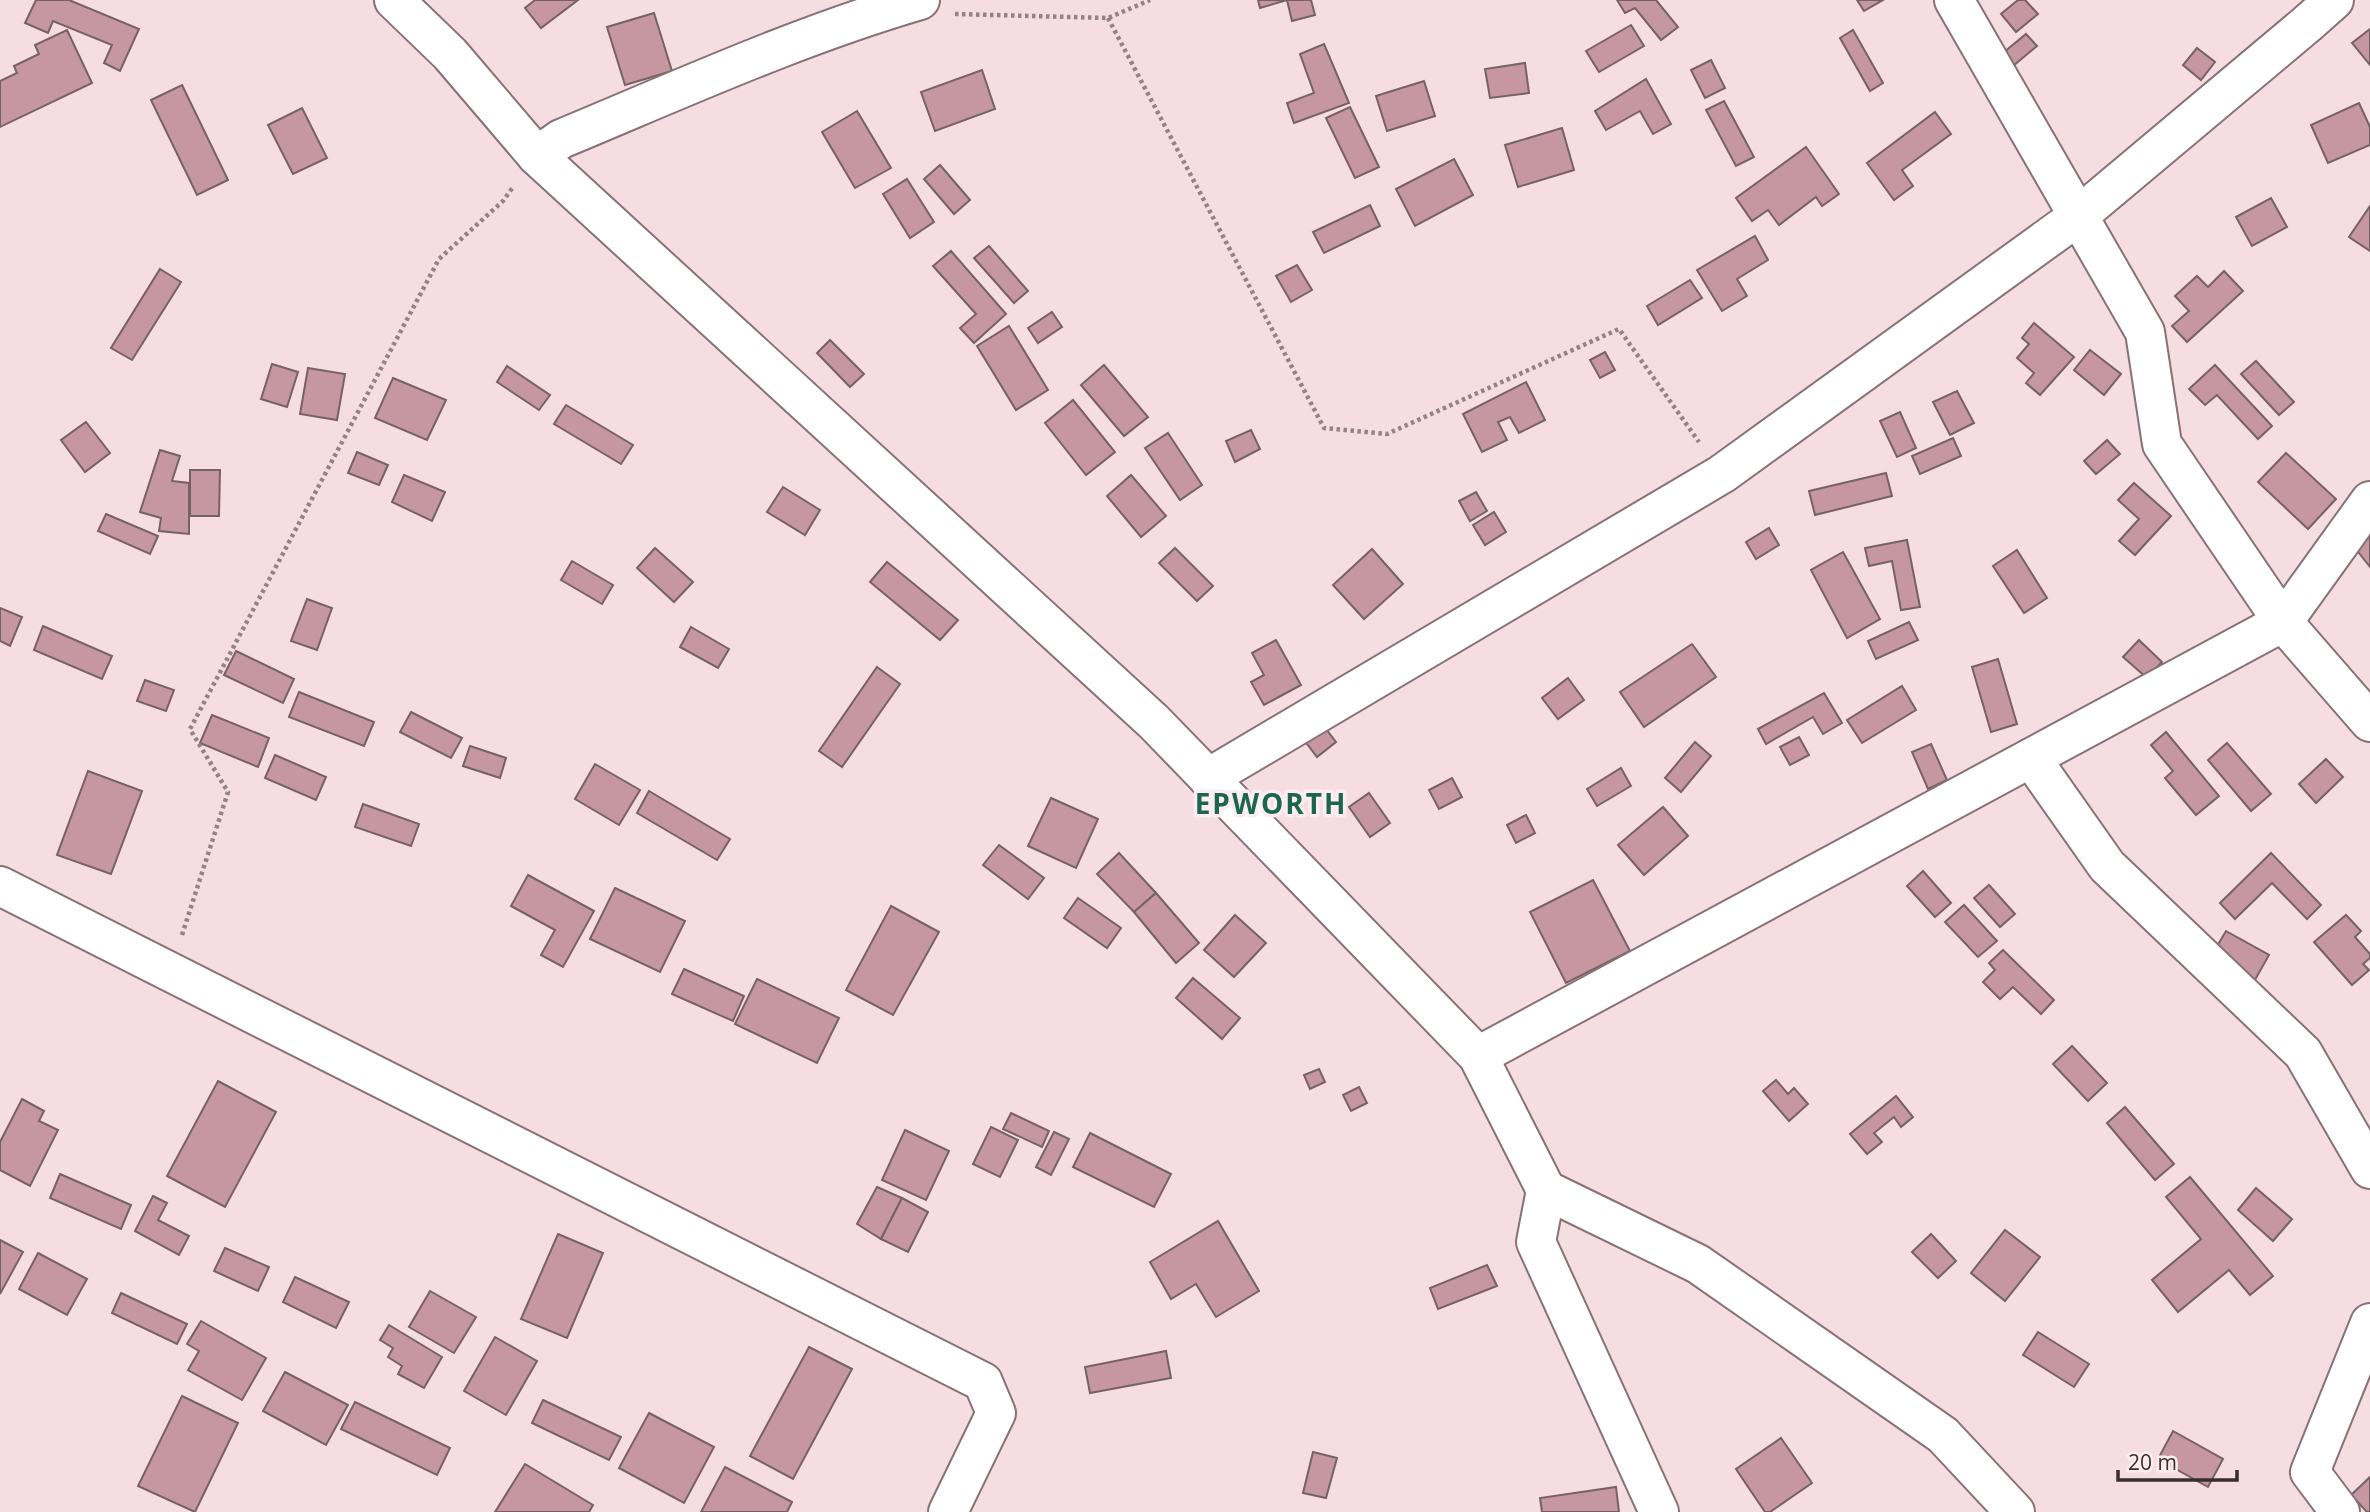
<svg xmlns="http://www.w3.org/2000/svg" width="2370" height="1512" font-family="'Open Sans',sans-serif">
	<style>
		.building { fill: #c696a1; stroke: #766266; stroke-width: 2 }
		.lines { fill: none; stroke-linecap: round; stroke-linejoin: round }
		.minor-casing { stroke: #877276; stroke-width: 42 }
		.path { stroke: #948386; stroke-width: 4.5; stroke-dasharray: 3.5 3.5; stroke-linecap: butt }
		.minor { stroke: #fff; stroke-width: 38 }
		.labels { text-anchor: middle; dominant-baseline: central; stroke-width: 7; stroke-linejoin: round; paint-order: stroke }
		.district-label { font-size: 28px; font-weight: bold; letter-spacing: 2px; fill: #1c6650; stroke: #fcedf0 }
	</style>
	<rect width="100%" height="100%" fill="#f6dde2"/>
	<g class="building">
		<polygon points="36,0 69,0 139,29 120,71 104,63 112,45 53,21 48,33 25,23"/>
		<polygon points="535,0 578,0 541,28 525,8"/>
		<polygon points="1258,0 1311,0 1315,15 1292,21 1287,0 1260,8"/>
		<polygon points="1617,0 1656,0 1678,27 1661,40 1635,8 1625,13"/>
		<polygon points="1857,0 1883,0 1864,11"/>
		<polygon points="2018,0 2025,0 2038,14 2016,32 2001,14"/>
		<polygon points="654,13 672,71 625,85 607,27"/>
		<polygon points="1631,25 1644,46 1599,72 1586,51"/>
		<polygon points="2370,29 2370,65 2352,43"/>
		<polygon points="67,30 92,83 0,127 0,81 17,73 14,66 39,54 35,45"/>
		<polygon points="1853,30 1883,83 1870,91 1840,38"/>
		<polygon points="2026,34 2037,46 2007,71 1997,58"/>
		<polygon points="1324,44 1349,103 1294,123 1287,103 1314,93 1300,54"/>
		<polygon points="2197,48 2215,62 2201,80 2183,65"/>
		<polygon points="1711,60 1725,88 1705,98 1691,70"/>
		<polygon points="1525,63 1529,93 1490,98 1485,69"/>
		<polygon points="982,70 995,109 935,131 921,92"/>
		<polygon points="1646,79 1671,124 1653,134 1640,111 1606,130 1595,111"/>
		<polygon points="1424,81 1435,116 1387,131 1376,96"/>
		<polygon points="182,85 228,180 197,195 151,100"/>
		<polygon points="1724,101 1754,157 1736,166 1706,110"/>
		<polygon points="2359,103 2370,127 2370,145 2328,163 2311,125"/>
		<polygon points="1350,107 1379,167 1355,178 1326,118"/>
		<polygon points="302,108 327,158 293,174 268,125"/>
		<polygon points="857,111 891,168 855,188 822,132"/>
		<polygon points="1935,112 1951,134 1902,170 1913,186 1894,200 1867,163"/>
		<polygon points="1562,128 1574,170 1518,187 1505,145"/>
		<polygon points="1806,147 1839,194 1822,206 1816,197 1779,225 1768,210 1752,221 1736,198"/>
		<polygon points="1454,159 1473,195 1415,226 1396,189"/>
		<polygon points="940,165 970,200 954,214 924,179"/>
		<polygon points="907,179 934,222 910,238 883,194"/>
		<polygon points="2271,198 2287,227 2252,246 2236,217"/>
		<polygon points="1370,205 1380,226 1324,253 1313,232"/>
		<polygon points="2370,206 2370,251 2349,237"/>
		<polygon points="1755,236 1768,260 1737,279 1747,296 1722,311 1697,270"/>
		<polygon points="989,246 1028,291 1014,303 974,258"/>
		<polygon points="951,251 1006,314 974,343 960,328 976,314 933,266"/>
		<polygon points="1297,265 1312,290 1291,302 1276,276"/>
		<polygon points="160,269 181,282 132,360 111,348"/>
		<polygon points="2224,271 2243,291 2187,342 2172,326 2189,311 2175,296 2197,276 2208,287"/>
		<polygon points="1690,280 1702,298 1658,325 1647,306"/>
		<polygon points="1052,312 1062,327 1038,343 1028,328"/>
		<polygon points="2034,323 2074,357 2040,395 2026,383 2034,373 2017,358 2029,344 2022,338"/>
		<polygon points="1009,326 1048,390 1016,410 977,346"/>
		<polygon points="830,340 864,374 850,387 817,353"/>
		<polygon points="2090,350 2121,374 2104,395 2074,370"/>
		<polygon points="1605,352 1615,370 1600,378 1590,360"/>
		<polygon points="2256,361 2294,402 2279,415 2241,374"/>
		<polygon points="272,364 298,372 287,407 261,399"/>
		<polygon points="1104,365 1148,417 1124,436 1081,385"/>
		<polygon points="2215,365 2272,426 2258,439 2217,395 2205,405 2189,389"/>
		<polygon points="507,366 550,395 539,410 497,382"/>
		<polygon points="308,368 345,374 337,420 300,414"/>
		<polygon points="393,378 446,400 427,440 375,418"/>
		<polygon points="1526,382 1545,420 1519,433 1510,417 1498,422 1507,440 1482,452 1463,414"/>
		<polygon points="1957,391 1974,423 1950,435 1933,402"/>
		<polygon points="1073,400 1115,452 1086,475 1045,423"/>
		<polygon points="566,405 633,445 621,464 554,424"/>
		<polygon points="1900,412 1916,448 1897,457 1880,421"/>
		<polygon points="86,422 110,453 85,472 61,440"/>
		<polygon points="1251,430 1260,449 1235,462 1226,441"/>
		<polygon points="1168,433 1202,485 1180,500 1145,448"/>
		<polygon points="1953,438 1961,456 1920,474 1912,456"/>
		<polygon points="2107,440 2120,454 2096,474 2084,461"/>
		<polygon points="160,450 180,456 172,481 189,483 189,534 159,531 161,518 140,512"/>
		<polygon points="357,452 388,465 379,485 348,473"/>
		<polygon points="2286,453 2336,499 2308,529 2258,482"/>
		<polygon points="190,470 220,470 219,516 190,516"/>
		<polygon points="1886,473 1892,496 1815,515 1809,491"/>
		<polygon points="404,475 445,492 432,521 392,502"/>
		<polygon points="1131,475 1166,516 1141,537 1107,496"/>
		<polygon points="2134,483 2171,516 2135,555 2119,541 2139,519 2118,500"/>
		<polygon points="783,487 820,510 805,535 767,512"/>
		<polygon points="1476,492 1487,511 1470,521 1459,501"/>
		<polygon points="1494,512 1506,532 1485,545 1473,525"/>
		<polygon points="106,514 158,536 150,554 98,531"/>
		<polygon points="1769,528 1779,545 1756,559 1746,542"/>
		<polygon points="2370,536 2370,567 2355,548"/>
		<polygon points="1907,540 1920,607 1901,610 1892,561 1869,566 1865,548"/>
		<polygon points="655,548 693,582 674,602 637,568"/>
		<polygon points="1175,548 1213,586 1197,601 1159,563"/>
		<polygon points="1372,549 1403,584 1364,619 1333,585"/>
		<polygon points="2017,550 2047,598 2024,613 1993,566"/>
		<polygon points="1843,552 1880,619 1847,638 1811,570"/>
		<polygon points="572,561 613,585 602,604 561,580"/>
		<polygon points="887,562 958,620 940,640 870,582"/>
		<polygon points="307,599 332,608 317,650 291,641"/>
		<polygon points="0,608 22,617 10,646 0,641"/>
		<polygon points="1909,622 1918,640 1876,659 1868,641"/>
		<polygon points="43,626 112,656 102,679 34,650"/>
		<polygon points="691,627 729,649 718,668 680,647"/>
		<polygon points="1276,640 1301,685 1264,705 1251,682 1264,675 1252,653"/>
		<polygon points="2139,640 2162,662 2147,678 2123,657"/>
		<polygon points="1692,644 1716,677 1644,727 1620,692"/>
		<polygon points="236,651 294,679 283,703 224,675"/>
		<polygon points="1998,659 2017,724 1991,732 1972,667"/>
		<polygon points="877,667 900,684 842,767 819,751"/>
		<polygon points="1568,678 1584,700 1558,719 1542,698"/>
		<polygon points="145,680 174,690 166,711 137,701"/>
		<polygon points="1902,686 1916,710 1862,743 1847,720"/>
		<polygon points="299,692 374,722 364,746 289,717"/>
		<polygon points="1824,693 1842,723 1823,734 1813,717 1766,744 1758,729"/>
		<polygon points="411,712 462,738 451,758 400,732"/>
		<polygon points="212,715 269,738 258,767 200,743"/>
		<polygon points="1323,725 1336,742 1317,757 1304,740"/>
		<polygon points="2166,732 2219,796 2196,815 2165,778 2173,771 2151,745"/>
		<polygon points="1799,737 1809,755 1790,765 1780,747"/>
		<polygon points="1695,742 1711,756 1681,792 1665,778"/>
		<polygon points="2227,743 2271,794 2251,811 2208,760"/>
		<polygon points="1931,744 1947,780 1928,789 1912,752"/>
		<polygon points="470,746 506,758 500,778 463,766"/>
		<polygon points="275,755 326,777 316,800 265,778"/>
		<polygon points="2326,759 2343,777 2316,803 2299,784"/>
		<polygon points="595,764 640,790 619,825 575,799"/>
		<polygon points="1621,768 1631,786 1597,806 1587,789"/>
		<polygon points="88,771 142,791 111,874 57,855"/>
		<polygon points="1452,778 1462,797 1439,809 1429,790"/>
		<polygon points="649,791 730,839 717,860 637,813"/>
		<polygon points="1369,793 1390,823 1370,837 1349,807"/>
		<polygon points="1051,798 1098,819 1076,868 1028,846"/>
		<polygon points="363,804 419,824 411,846 355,827"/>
		<polygon points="1663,807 1688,836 1644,875 1618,845"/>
		<polygon points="1526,815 1535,833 1516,843 1507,825"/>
		<polygon points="999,845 1044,878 1028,899 983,865"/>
		<polygon points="1119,853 1156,893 1134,912 1097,874"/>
		<polygon points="2271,853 2321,905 2307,919 2272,883 2235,919 2220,903"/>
		<polygon points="1923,871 1951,903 1935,917 1907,886"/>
		<polygon points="528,875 594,911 563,967 541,955 555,930 511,906"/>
		<polygon points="1593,880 1630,951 1566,983 1530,912"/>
		<polygon points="1989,885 2015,914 2000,927 1974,898"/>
		<polygon points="615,888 685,921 660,972 590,939"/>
		<polygon points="1156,893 1199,943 1176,963 1134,912"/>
		<polygon points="1078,898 1121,928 1107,948 1064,918"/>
		<polygon points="1964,905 1997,941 1978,957 1945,922"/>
		<polygon points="891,906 939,932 893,1015 846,990"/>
		<polygon points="1235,915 1266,943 1234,977 1204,950"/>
		<polygon points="2346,915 2361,931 2355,937 2370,954 2370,958 2363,964 2369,970 2352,985 2314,942"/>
		<polygon points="2226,931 2269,955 2251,987 2207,963"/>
		<polygon points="2003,950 2054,1000 2041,1014 2013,987 2000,999 1983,982 1995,970 1989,963"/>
		<polygon points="684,969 744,996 733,1021 672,994"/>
		<polygon points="1193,978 1240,1018 1222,1039 1176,998"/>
		<polygon points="757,979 839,1018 817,1063 735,1024"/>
		<polygon points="2072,1046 2107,1083 2088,1101 2053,1064"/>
		<polygon points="1319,1069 1325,1082 1310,1089 1304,1075"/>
		<polygon points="1776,1080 1788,1094 1794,1088 1808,1104 1789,1121 1763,1091"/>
		<polygon points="218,1081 276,1112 225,1207 167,1176"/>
		<polygon points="1359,1087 1367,1103 1351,1111 1343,1095"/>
		<polygon points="1896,1096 1913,1117 1901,1127 1894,1117 1874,1133 1882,1142 1867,1154 1850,1134"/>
		<polygon points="22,1099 44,1111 39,1121 58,1130 30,1186 0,1170 0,1142"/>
		<polygon points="2125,1107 2174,1164 2155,1180 2107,1123"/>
		<polygon points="1011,1113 1049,1131 1042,1147 1003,1129"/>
		<polygon points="991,1127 1018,1140 1000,1177 973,1164"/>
		<polygon points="905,1130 949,1151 926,1200 882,1180"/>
		<polygon points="1054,1132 1069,1139 1051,1175 1036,1167"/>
		<polygon points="1090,1133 1171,1174 1154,1207 1073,1167"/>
		<polygon points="60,1174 131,1205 121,1229 50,1198"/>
		<polygon points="2190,1177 2273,1276 2250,1295 2229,1270 2178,1312 2152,1280 2201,1239 2166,1197"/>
		<polygon points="877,1187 902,1198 881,1239 857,1224"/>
		<polygon points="2256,1188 2292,1219 2273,1241 2238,1210"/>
		<polygon points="153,1196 167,1203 158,1220 189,1236 179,1255 135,1231"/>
		<polygon points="902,1198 928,1212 908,1252 881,1239"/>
		<polygon points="1218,1221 1259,1291 1216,1317 1196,1284 1171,1299 1150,1262"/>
		<polygon points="2005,1230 2040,1257 2005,1301 1971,1273"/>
		<polygon points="558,1234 603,1253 567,1338 521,1319"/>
		<polygon points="1931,1234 1956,1261 1938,1278 1912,1252"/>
		<polygon points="0,1240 23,1252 0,1294"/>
		<polygon points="225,1248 269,1267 258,1291 214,1271"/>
		<polygon points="38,1253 87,1279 67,1315 19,1289"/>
		<polygon points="1487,1265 1497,1286 1438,1309 1430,1288"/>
		<polygon points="295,1277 349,1302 336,1328 283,1302"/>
		<polygon points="430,1291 476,1317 454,1353 409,1327"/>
		<polygon points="121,1293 187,1324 177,1344 112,1313"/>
		<polygon points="201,1321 266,1358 242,1400 188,1370 199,1351 187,1344"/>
		<polygon points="389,1325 442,1357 424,1388 398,1374 402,1366 388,1357 393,1348 380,1340"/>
		<polygon points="2038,1332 2089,1364 2074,1387 2023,1355"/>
		<polygon points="495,1337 537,1361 506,1415 464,1391"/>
		<polygon points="809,1347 852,1369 793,1479 750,1456"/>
		<polygon points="1166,1351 1171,1378 1090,1393 1085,1367"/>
		<polygon points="285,1372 348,1405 326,1445 263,1411"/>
		<polygon points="182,1396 238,1423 195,1512 138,1486"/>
		<polygon points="543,1400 621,1437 609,1460 532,1423"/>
		<polygon points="355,1402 450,1448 437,1475 341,1429"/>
		<polygon points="649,1413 714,1447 684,1503 619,1468"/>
		<polygon points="2173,1431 2223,1459 2208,1487 2158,1459"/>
		<polygon points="1781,1438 1812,1483 1770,1512 1765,1512 1736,1469"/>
		<polygon points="1313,1452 1337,1458 1326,1498 1303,1493"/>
		<polygon points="525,1464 593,1505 589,1512 495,1512"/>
		<polygon points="725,1467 792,1502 787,1512 701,1512"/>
		<polygon points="2370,1477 2370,1512 2367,1512 2351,1495"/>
		<polygon points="1616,1487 1619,1512 1542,1512 1540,1498"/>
	</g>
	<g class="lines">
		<defs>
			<g id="minor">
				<polyline points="394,0 450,54 537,156 1154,722 1478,1056 1546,1190 1698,1264 1943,1435 2015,1512"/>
				<polyline points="1954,0 2145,332 2162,444 2283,622 2370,722"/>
				<path d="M537 156 561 139C679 90 797 36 920 0"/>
				<polyline points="2031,758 2107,866 2303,1053 2370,1169"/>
				<polyline points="1208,778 1722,474 2077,217 2307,24 2334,0"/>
				<polyline points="0,886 983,1382 996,1413 948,1512"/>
				<polyline points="1478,1056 2283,622 2370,501"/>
				<polyline points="1546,1190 1536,1242 1659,1512"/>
				<polyline points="2340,1512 2310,1472 2370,1323"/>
			</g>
		</defs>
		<use href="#minor" class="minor-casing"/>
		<g class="path">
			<polyline points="955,14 1108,18 1150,0"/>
			<polyline points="1108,18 1324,428 1387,434 1619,329 1699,442"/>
			<polyline points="182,935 228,792 190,729 439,259 503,201 513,187"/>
		</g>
		<use href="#minor" class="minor"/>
	</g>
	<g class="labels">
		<g class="district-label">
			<text x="1271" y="803">EPWORTH</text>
		</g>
	</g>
	<path d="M2118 1470v10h119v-10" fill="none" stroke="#372e2f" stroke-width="3.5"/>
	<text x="2128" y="1470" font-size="21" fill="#372e2f" stroke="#fcedf0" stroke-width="5" paint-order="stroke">20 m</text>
</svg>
